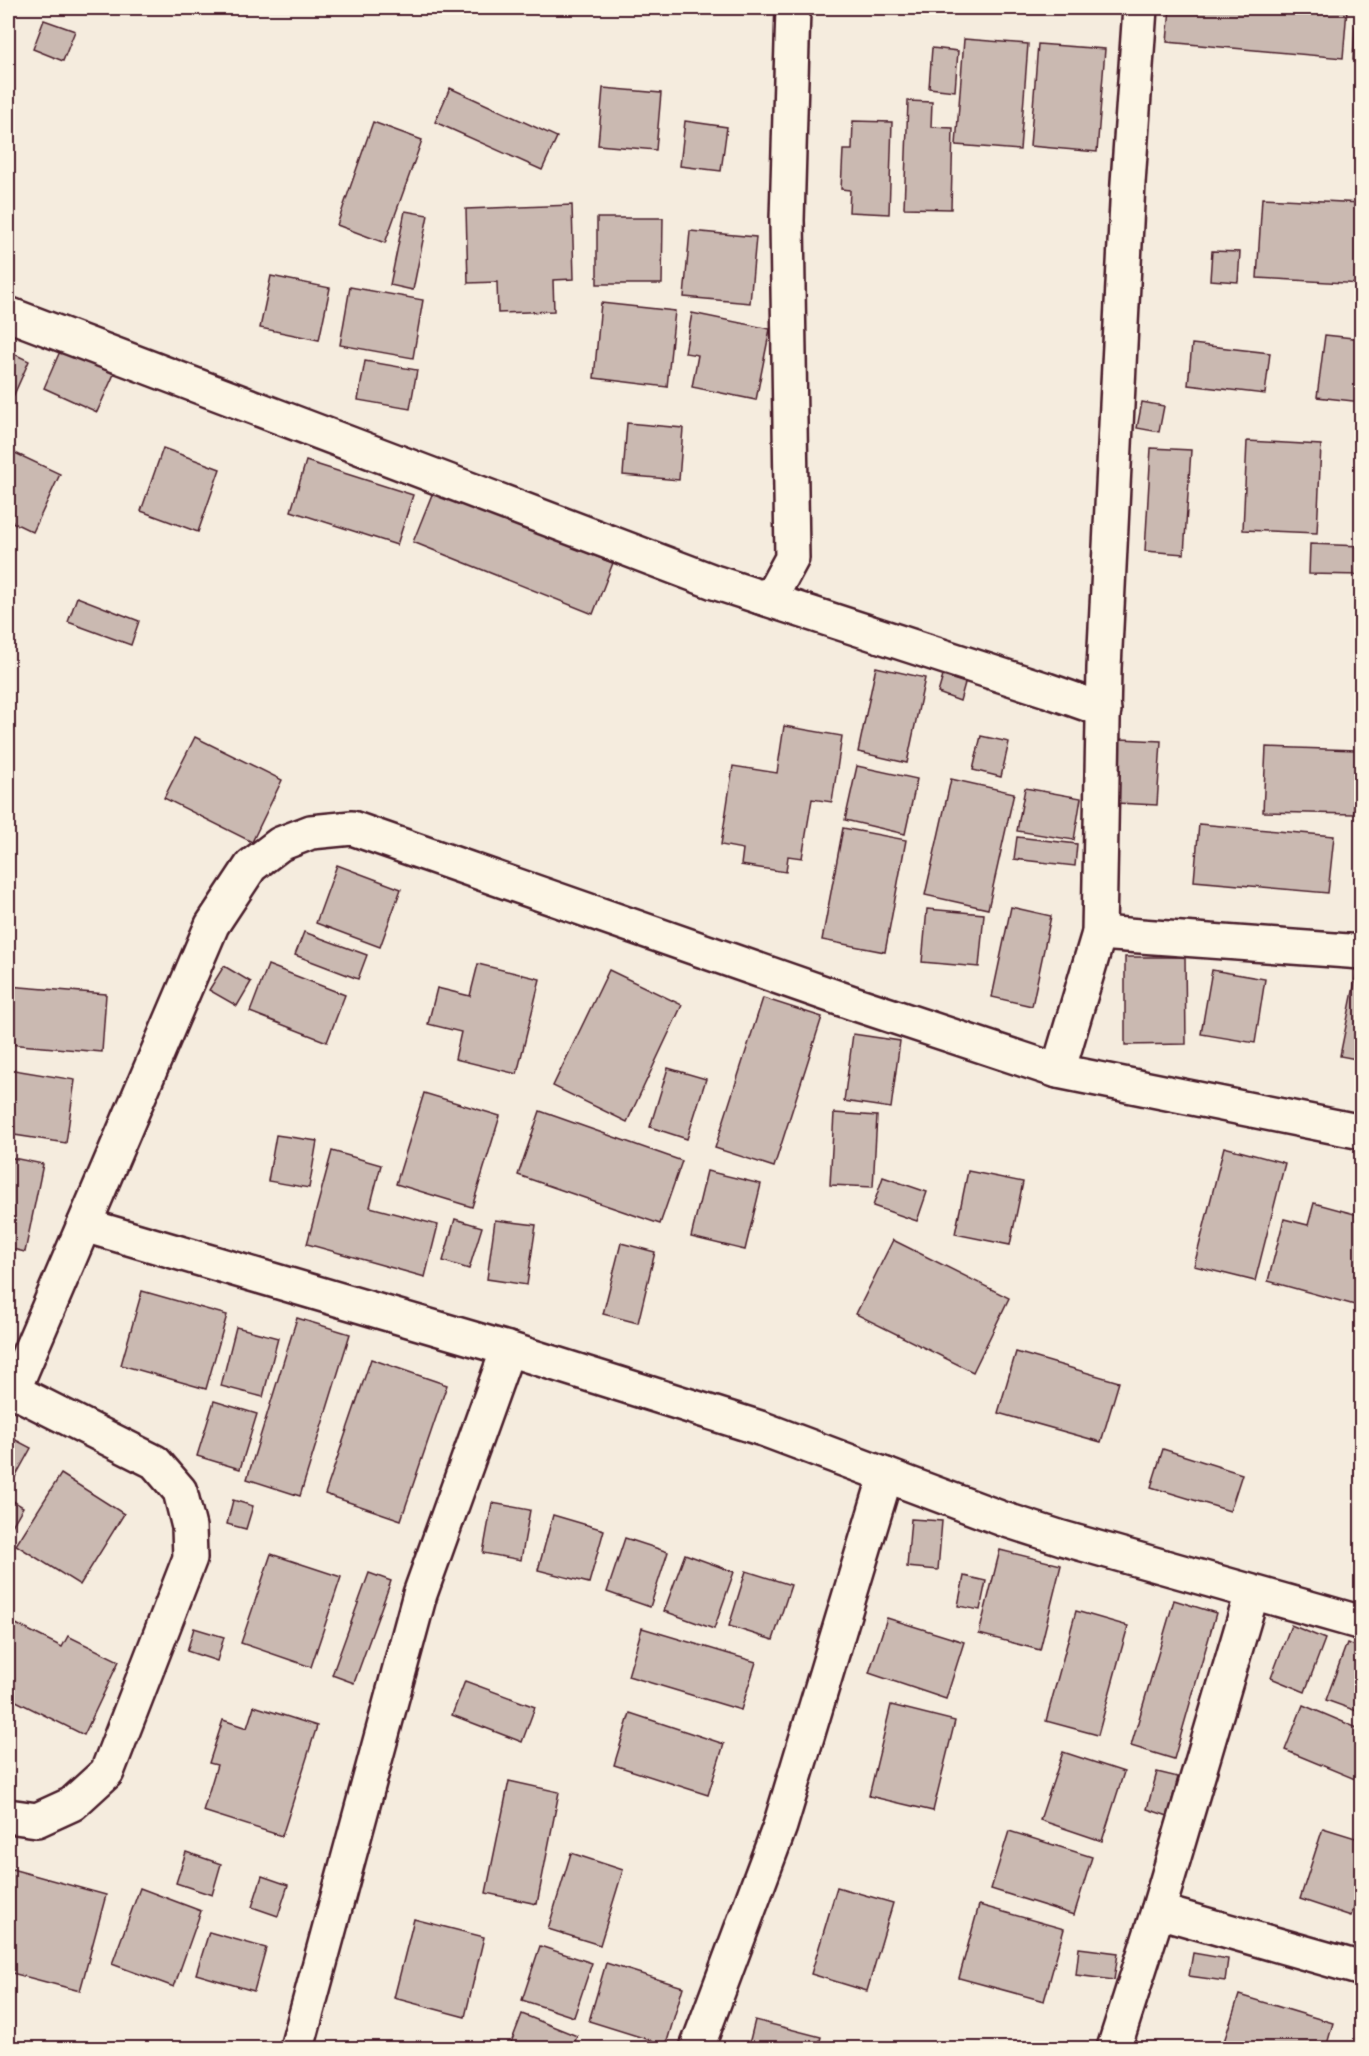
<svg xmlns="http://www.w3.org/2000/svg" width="1369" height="2056" font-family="'Patrick Hand',sans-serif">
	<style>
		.building { fill: #cab9b1; stroke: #4a1f2b; stroke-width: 1.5 }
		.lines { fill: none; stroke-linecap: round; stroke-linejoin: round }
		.street-casing { stroke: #4a1f2b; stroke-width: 38 }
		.street { stroke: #fcf5e5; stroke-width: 33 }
	</style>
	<rect width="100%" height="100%" fill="#f5ecde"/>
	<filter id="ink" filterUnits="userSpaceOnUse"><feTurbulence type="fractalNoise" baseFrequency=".0167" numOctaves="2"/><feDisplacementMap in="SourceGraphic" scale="12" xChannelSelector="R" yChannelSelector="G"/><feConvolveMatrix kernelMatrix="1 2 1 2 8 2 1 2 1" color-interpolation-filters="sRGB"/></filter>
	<g filter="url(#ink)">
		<g class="building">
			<polygon points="1170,8 1347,9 1343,58 1167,42"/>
			<polygon points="44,20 75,31 63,61 33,49"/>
			<polygon points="1355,26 1362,26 1362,61 1353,60"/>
			<polygon points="964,39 1028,44 1020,150 956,145"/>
			<polygon points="1038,44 1105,49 1097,152 1030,146"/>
			<polygon points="932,48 958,51 955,91 929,88"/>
			<polygon points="450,88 557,137 542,170 435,122"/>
			<polygon points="603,88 661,93 656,150 598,145"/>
			<polygon points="908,101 932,102 931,127 953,128 951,209 904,208"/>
			<polygon points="685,121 727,127 721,171 680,166"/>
			<polygon points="853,121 892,122 889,214 849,212 850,190 841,189 843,150 852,150"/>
			<polygon points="373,122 422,140 385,243 337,225"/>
			<polygon points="1262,198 1362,203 1362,284 1257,278"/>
			<polygon points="572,205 574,279 553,280 554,311 498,313 497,282 468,283 466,209"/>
			<polygon points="405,211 428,215 413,290 390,285"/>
			<polygon points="597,218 663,218 662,284 597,284"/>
			<polygon points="690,231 756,237 750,303 684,297"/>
			<polygon points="1212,251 1240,252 1238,282 1210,280"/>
			<polygon points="271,276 330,288 319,340 260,328"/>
			<polygon points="350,287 423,300 413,358 340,345"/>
			<polygon points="601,303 675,311 667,387 594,378"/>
			<polygon points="692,313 770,329 756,400 692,387 698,355 685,353"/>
			<polygon points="1325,335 1362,339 1362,402 1317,397"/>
			<polygon points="1192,344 1270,353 1265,394 1188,385"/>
			<polygon points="61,349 114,374 97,412 44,388"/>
			<polygon points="8,351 29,361 8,408"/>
			<polygon points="365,361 417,370 410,409 358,400"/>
			<polygon points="1142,402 1164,406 1159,432 1137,428"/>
			<polygon points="627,423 683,428 679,480 623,475"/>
			<polygon points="1247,441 1321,445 1317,533 1243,530"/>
			<polygon points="163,448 220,469 198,532 141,511"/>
			<polygon points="1151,448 1191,450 1184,554 1145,551"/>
			<polygon points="13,452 60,474 33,532 8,520 8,464"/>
			<polygon points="306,461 413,495 397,545 291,511"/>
			<polygon points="433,492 613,563 593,614 413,542"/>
			<polygon points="1310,544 1362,546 1362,575 1309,574"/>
			<polygon points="77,597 139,621 131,645 68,622"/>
			<polygon points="876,667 925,678 907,763 858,752"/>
			<polygon points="943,676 965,683 960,701 938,693"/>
			<polygon points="784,726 842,736 832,802 812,799 802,858 788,856 786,872 741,865 743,849 721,845 733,766 777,773"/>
			<polygon points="981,736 1009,742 1001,777 973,770"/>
			<polygon points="195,737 282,780 252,842 164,798"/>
			<polygon points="1120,739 1161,741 1157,805 1116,803"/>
			<polygon points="1266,747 1356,750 1354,814 1263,812"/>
			<polygon points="857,766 917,779 905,834 845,820"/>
			<polygon points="951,779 1014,793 988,909 925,895"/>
			<polygon points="1025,788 1081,798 1074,840 1017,831"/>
			<polygon points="1199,824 1334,836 1328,893 1194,881"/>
			<polygon points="843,828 906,840 885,952 822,940"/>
			<polygon points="1017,837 1077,844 1075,866 1014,859"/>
			<polygon points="337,865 401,889 380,947 316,923"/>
			<polygon points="1011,907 1051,916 1032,1006 992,997"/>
			<polygon points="927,909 984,914 979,967 922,962"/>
			<polygon points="304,932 367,955 358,979 295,955"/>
			<polygon points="1125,957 1185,957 1186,1044 1125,1045"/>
			<polygon points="478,964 540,979 517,1074 455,1059 461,1032 428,1024 437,988 470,996"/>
			<polygon points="268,965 345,995 327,1042 250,1012"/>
			<polygon points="224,966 251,982 237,1006 209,990"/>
			<polygon points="609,970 682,1005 627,1122 553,1086"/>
			<polygon points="1212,970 1265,979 1255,1043 1201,1034"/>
			<polygon points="1356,976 1362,977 1362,1060 1340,1056"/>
			<polygon points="8,986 106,994 102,1052 8,1044"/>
			<polygon points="763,998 822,1017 774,1167 715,1148"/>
			<polygon points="853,1034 900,1041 891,1108 844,1101"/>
			<polygon points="668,1068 706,1079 687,1139 650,1127"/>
			<polygon points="8,1069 75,1080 66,1143 8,1134"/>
			<polygon points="424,1093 500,1116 472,1207 396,1184"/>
			<polygon points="540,1111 682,1161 660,1224 518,1175"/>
			<polygon points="834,1113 877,1116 873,1187 830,1185"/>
			<polygon points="276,1135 317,1141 309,1188 268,1181"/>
			<polygon points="1224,1147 1285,1163 1255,1281 1194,1266"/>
			<polygon points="332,1151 381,1165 370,1207 438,1225 425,1277 307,1244"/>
			<polygon points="8,1157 43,1164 25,1252 8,1248"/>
			<polygon points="707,1171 761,1184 745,1250 691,1237"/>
			<polygon points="968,1171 1023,1182 1010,1245 955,1234"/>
			<polygon points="883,1177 927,1192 917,1221 873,1206"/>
			<polygon points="1314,1203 1362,1216 1362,1307 1268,1281 1284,1219 1308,1225"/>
			<polygon points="455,1219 482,1227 469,1269 443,1261"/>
			<polygon points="495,1220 536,1225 527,1285 487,1279"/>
			<polygon points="893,1240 1009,1298 973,1372 856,1314"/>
			<polygon points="621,1243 655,1252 638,1323 603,1314"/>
			<polygon points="142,1291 227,1315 206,1389 121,1365"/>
			<polygon points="297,1318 350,1334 300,1496 247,1479"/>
			<polygon points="236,1327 278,1338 263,1397 221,1386"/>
			<polygon points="1016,1352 1119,1382 1101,1442 998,1413"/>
			<polygon points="371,1359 447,1385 401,1520 325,1494"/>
			<polygon points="214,1401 257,1414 240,1469 197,1456"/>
			<polygon points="8,1436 31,1448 14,1479 8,1475"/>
			<polygon points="1163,1449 1242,1474 1230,1511 1151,1487"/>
			<polygon points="61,1474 124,1514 80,1585 16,1545"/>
			<polygon points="8,1498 23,1507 8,1533"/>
			<polygon points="233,1500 253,1506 246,1529 227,1524"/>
			<polygon points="492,1503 530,1510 521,1560 483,1553"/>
			<polygon points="553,1515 604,1530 589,1583 538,1570"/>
			<polygon points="911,1519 942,1521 938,1570 907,1567"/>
			<polygon points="625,1538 668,1552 650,1607 607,1592"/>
			<polygon points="1000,1550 1061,1565 1040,1650 979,1634"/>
			<polygon points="271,1554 341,1577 311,1667 241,1643"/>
			<polygon points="685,1554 734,1572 714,1629 664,1611"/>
			<polygon points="746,1571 791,1585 773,1640 729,1626"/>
			<polygon points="369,1573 391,1581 354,1683 332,1675"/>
			<polygon points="964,1576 986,1581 980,1610 958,1606"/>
			<polygon points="1174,1600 1216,1613 1174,1759 1131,1746"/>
			<polygon points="1076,1611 1128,1626 1098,1735 1046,1721"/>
			<polygon points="887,1618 964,1642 946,1699 869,1673"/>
			<polygon points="8,1620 62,1647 68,1636 119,1661 84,1735 8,1697"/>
			<polygon points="1291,1625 1325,1639 1305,1692 1271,1678"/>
			<polygon points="194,1628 224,1637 217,1661 187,1651"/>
			<polygon points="642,1628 756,1662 741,1710 628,1676"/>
			<polygon points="1347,1643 1362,1648 1362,1713 1326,1700"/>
			<polygon points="465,1681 535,1707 522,1742 452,1715"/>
			<polygon points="891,1705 955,1721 933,1811 869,1796"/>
			<polygon points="1303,1705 1362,1730 1362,1782 1285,1750"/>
			<polygon points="254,1706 317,1726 282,1836 203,1811 217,1765 209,1763 223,1720 247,1728"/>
			<polygon points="630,1713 724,1744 708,1795 614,1765"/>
			<polygon points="1063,1752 1124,1772 1102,1841 1040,1820"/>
			<polygon points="1157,1772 1178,1777 1168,1816 1147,1809"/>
			<polygon points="509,1781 559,1792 537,1904 486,1893"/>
			<polygon points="1323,1828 1362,1840 1362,1884 1351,1916 1300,1899"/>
			<polygon points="1009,1831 1092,1857 1074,1915 991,1889"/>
			<polygon points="186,1852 221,1864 212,1895 176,1883"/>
			<polygon points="571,1853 623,1870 600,1945 548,1929"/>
			<polygon points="8,1868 106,1895 80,1991 8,1972"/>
			<polygon points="262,1876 288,1885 278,1916 252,1907"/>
			<polygon points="837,1887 893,1903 867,1991 811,1974"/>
			<polygon points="140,1888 201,1911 174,1987 112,1964"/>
			<polygon points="979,1905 1064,1929 1044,2001 959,1978"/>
			<polygon points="414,1919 484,1937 465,2017 394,1998"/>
			<polygon points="209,1932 266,1948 254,1991 196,1974"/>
			<polygon points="540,1946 592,1963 574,2017 522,2000"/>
			<polygon points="1079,1948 1118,1953 1114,1980 1076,1975"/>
			<polygon points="1193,1953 1228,1959 1225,1981 1189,1976"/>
			<polygon points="606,1963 683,1987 666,2045 589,2021"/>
			<polygon points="1239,1995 1333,2023 1326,2048 1222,2048"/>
			<polygon points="522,2014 577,2036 573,2048 509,2048"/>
			<polygon points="755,2020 821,2037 818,2048 748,2048"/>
		</g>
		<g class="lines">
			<defs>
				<g id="street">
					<polyline points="8,314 714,582 1047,690 1104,710"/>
					<polyline points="760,597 773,593 792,558 787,220 793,8"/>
					<polyline points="1099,933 1362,952"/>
					<polyline points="1058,1071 1099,933 1104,668 1128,183 1140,8"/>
					<polyline points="84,1225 508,1349 763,1429 1003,1519 1062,1538 1362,1623"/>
					<polyline points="8,1388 155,1462 180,1491 189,1527 190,1558 107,1772 72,1804 37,1820 8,1816"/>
					<polyline points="13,1391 212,925 251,866 280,844 311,832 352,828 853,1003 1058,1071 1362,1132"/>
					<polyline points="1158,1911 1362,1969"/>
					<polyline points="297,2048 420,1594 508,1349"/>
					<polyline points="697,2048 780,1826 886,1475"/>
					<polyline points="1114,2048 1158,1911 1252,1593"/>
				</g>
			</defs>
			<use href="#street" class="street-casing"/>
			<use href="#street" class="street"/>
		</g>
	</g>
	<rect width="1369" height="2056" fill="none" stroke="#fcf5e5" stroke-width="30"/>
	<rect x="15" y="15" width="1339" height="2026" fill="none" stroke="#4a1f2b" stroke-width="2" filter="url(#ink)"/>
</svg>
